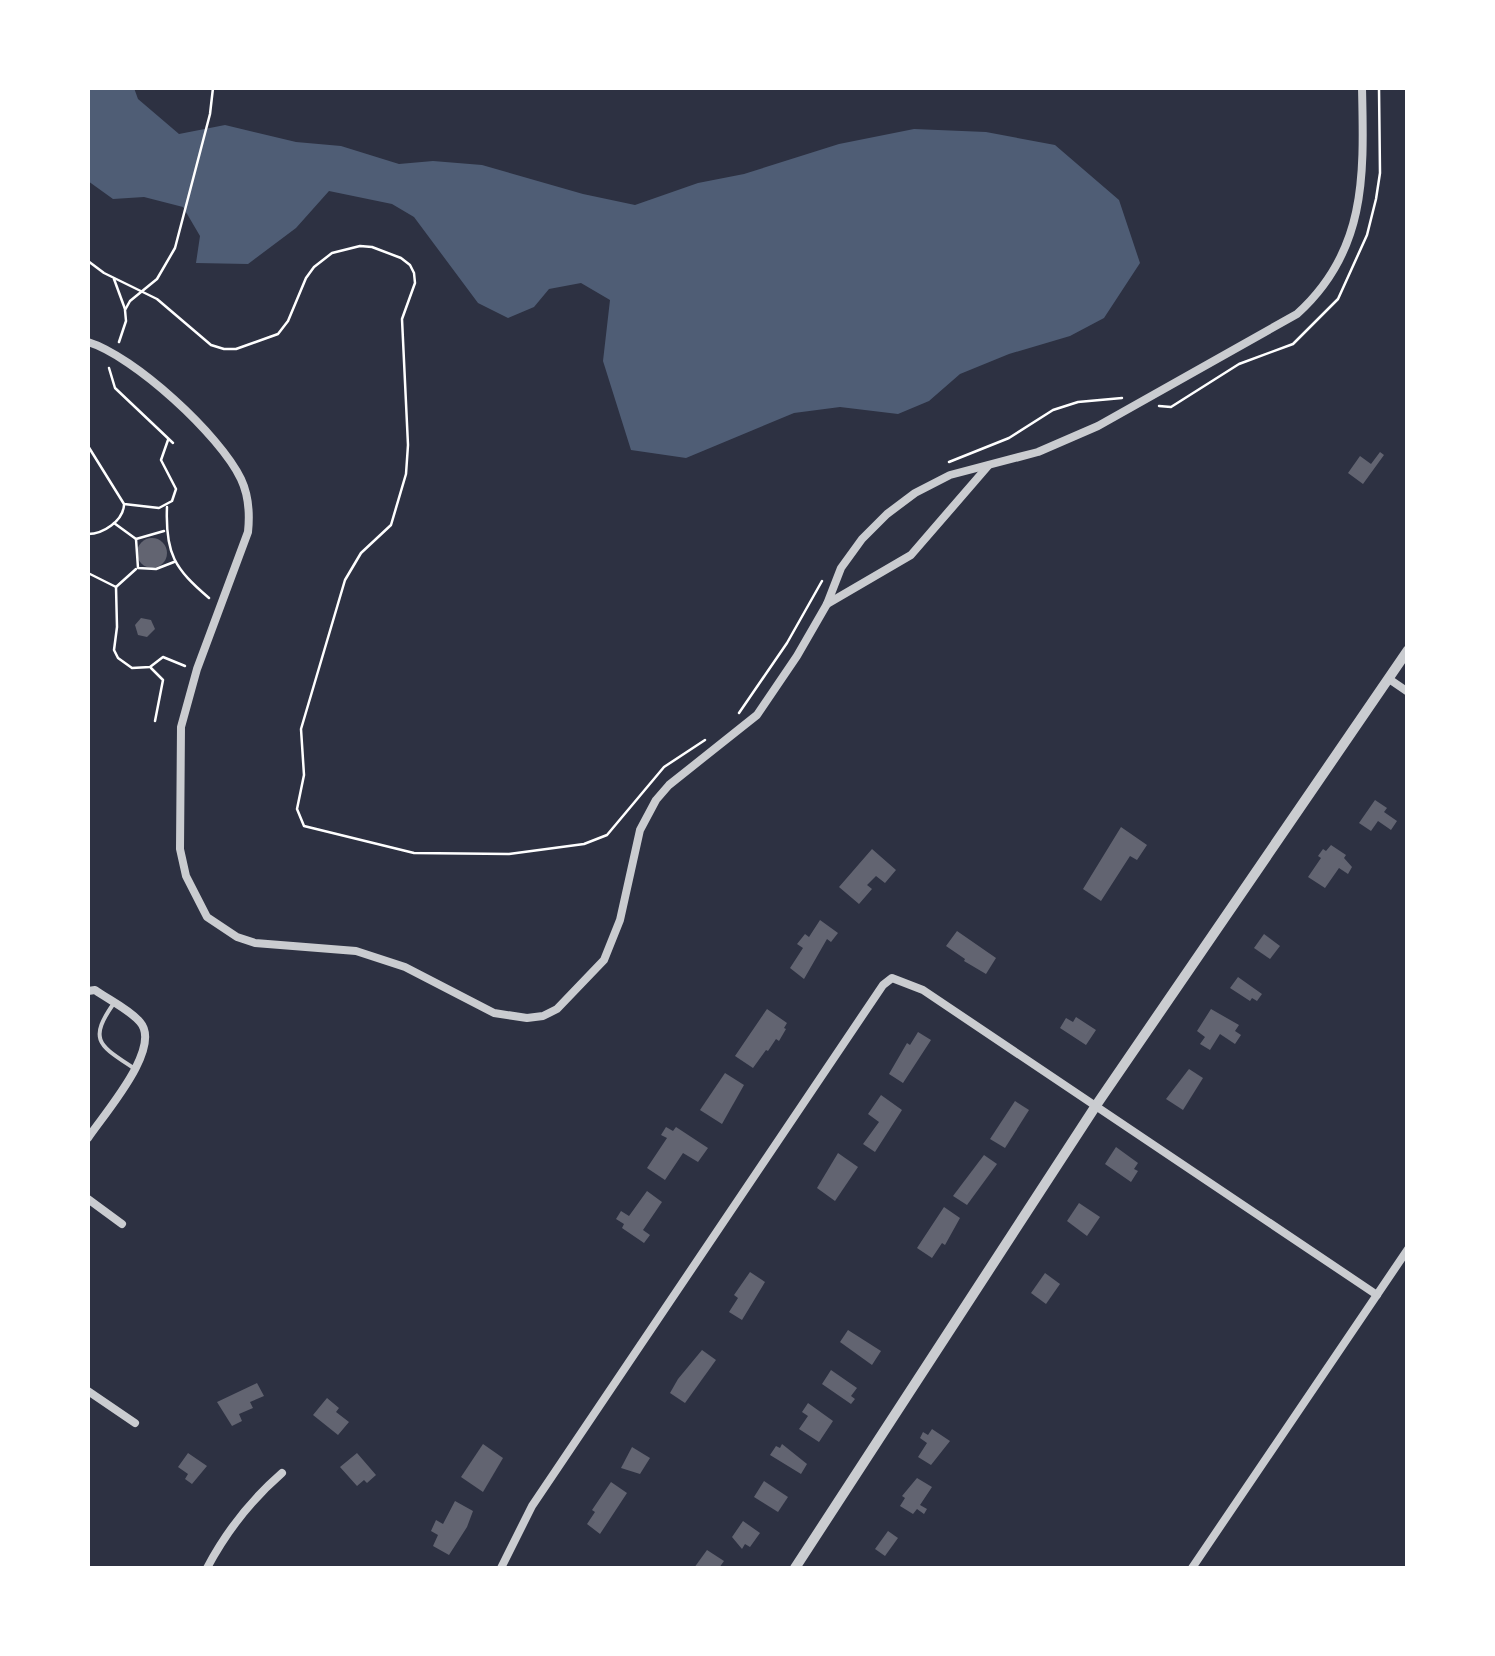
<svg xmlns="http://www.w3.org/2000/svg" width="1495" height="1656" font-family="Cabin,sans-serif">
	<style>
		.water { fill: #4f5d75 }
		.building { fill: #626471 }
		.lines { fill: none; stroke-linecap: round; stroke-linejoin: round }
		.path { stroke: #fff; stroke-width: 2.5 }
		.service { stroke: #caccd0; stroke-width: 4 }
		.minor { stroke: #caccd0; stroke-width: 8 }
		.tertiary { stroke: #caccd0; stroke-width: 10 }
	</style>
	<rect width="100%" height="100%" fill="#2d3142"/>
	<polygon class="water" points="88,88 134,88 138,99 179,134 225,125 296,142 341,146 399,164 433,161 482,165 583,194 635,205 698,183 744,174 839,144 914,129 986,132 1055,145 1119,200 1140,263 1104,318 1070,336 1009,354 960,374 929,401 898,414 840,407 794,413 686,458 631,450 603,361 610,300 581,283 549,289 534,307 508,318 478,303 414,217 392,204 329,191 296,228 248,264 196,263 200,236 183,207 144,197 113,199 88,181"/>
	<g class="building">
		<polygon points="1380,452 1384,455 1363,484 1348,473 1360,456 1371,464"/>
		<circle cx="152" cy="553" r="15"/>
		<polygon points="141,618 151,620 155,629 147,637 138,635 135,625"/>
		<polygon points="1375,800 1387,808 1384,812 1397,821 1391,830 1378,821 1371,831 1359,823"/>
		<polygon points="1121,827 1147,845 1137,860 1130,856 1101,901 1083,889"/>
		<polygon points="1331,845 1346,855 1344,858 1352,867 1348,874 1339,868 1325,888 1308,877 1321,858 1318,856 1323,849 1326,851"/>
		<polygon points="872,849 896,870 885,883 876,876 867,885 872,889 859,904 839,887"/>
		<polygon points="820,920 838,933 831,942 827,939 804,979 790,968 803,948 797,944 805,934 809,937"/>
		<polygon points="957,931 996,958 986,974 964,961 965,959 946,946"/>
		<polygon points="1264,934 1280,946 1270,959 1254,948"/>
		<polygon points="1238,977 1262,994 1257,1001 1252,998 1250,1001 1230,988"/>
		<polygon points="767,1009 787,1023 784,1028 786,1029 779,1041 776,1039 768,1051 766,1050 753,1068 735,1056"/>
		<polygon points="1211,1009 1239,1025 1235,1031 1241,1035 1235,1044 1220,1034 1210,1050 1200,1044 1205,1037 1197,1031"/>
		<polygon points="1076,1017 1096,1030 1086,1045 1060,1028 1066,1018 1073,1022"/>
		<polygon points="918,1032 931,1040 903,1083 889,1074 907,1043 910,1045"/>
		<polygon points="1189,1069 1203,1078 1183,1110 1166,1099"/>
		<polygon points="725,1073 744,1085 722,1124 700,1110"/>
		<polygon points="881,1095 902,1110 875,1152 863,1144 879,1122 868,1114"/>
		<polygon points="1015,1101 1029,1110 1005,1148 990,1139"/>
		<polygon points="666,1127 673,1131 676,1127 708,1148 698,1162 683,1153 665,1180 647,1168 667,1138 661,1135"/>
		<polygon points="1116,1147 1138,1163 1134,1169 1138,1171 1131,1182 1105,1164"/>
		<polygon points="838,1153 858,1167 835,1201 817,1188"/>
		<polygon points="984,1155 997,1164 967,1205 953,1196"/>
		<polygon points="647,1191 662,1202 643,1230 650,1235 644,1243 622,1228 624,1224 616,1219 621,1211 629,1216"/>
		<polygon points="1079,1203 1100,1217 1087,1236 1067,1221"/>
		<polygon points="944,1207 960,1218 945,1245 942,1243 932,1258 917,1248"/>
		<polygon points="750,1272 765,1282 742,1320 729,1312 738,1298 734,1295"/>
		<polygon points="1045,1273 1060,1284 1046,1304 1031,1293"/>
		<polygon points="848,1330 881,1351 872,1365 840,1342"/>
		<polygon points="702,1350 716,1360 685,1403 670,1393 678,1379"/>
		<polygon points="831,1370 857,1388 851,1396 855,1399 851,1404 822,1384"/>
		<polygon points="257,1383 264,1396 250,1402 253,1408 239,1414 242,1421 232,1426 217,1402"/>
		<polygon points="327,1398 339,1408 336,1412 349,1422 338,1435 313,1415"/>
		<polygon points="808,1403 833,1421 819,1442 799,1429 808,1416 802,1412"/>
		<polygon points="932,1429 950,1441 931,1465 918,1457 927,1443 920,1438 923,1432 928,1435"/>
		<polygon points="483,1444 503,1458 483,1492 461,1477"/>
		<polygon points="782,1444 807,1464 801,1474 770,1455 776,1446 780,1448"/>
		<polygon points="632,1447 650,1458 640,1474 621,1468"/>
		<polygon points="188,1453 207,1466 192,1484 185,1479 188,1474 178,1467"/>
		<polygon points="357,1453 376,1475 367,1483 364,1480 357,1486 340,1467"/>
		<polygon points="917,1478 932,1487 920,1505 927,1509 924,1514 917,1509 913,1514 900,1506 905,1498 902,1496"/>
		<polygon points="764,1481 788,1497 778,1512 754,1497"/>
		<polygon points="611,1482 627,1493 600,1534 587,1524 595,1512 592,1510"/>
		<polygon points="455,1501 473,1511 467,1527 449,1555 433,1546 438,1535 431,1531 436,1520 443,1524"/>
		<polygon points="743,1521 760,1533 750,1547 745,1544 742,1549 732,1537"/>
		<polygon points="888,1531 898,1538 885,1556 875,1549"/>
		<polygon points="707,1550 724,1561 719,1568 694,1568"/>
	</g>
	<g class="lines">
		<g class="path">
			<polyline points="88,261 104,273 157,299 211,345 224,349 236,349 278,334 288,321 306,278 314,267 332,253 360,246 372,247 401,258 410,265 414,273 415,283 402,319 408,445 406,474 391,525 361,553 345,580 301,729 304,775 297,809 304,826 414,853 509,854 584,844 607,835 664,767 705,740"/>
			<polyline points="114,279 125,309"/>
			<polyline points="119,342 126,321 125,310 130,301 157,279 175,248 210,114 213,88"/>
			<polyline points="109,368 115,388 173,443"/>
			<polyline points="1159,406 1171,407 1239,364 1293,344 1338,299 1367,235 1376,199 1380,173 1379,88"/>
			<polyline points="88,446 124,504 159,508 172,501 176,489 161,460 168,440"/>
			<polyline points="949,462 1009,438 1053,410 1078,402 1122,398"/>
			<path d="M167 507C165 554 175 569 209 598"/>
			<polyline points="114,523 136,539 164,531"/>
			<path d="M88 534C103 534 123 521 124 505"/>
			<polyline points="136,539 138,568 156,569 174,562"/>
			<polyline points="88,573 116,587 136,569"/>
			<polyline points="116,587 117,627 114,650 118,658 132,668 150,667 163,657 185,666"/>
			<polyline points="151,668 163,680 155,721"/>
			<polyline points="739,713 787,643 822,581"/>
		</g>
		<path class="service" d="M114 1003C88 1040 99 1045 132 1067"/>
		<g class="minor">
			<path d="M88 342C134 356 220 435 241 479 249 496 250 513 248 532L197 669 181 727 180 849 186 876 207 917 237 937 255 943 356 951 405 967 494 1013 527 1018 543 1016 557 1009 604 960 620 920 640 830 656 800 669 785 757 715 797 656 827 604 841 568 862 539 887 514 915 493 950 475 1038 452 1098 426 1297 314C1367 251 1364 175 1362 88"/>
			<polyline points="827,604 911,555 988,466"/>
			<polyline points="1389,679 1408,692"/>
			<path d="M88 991 95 990C109 1000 129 1009 140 1022 163 1048 103 1115 88 1138"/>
			<polyline points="88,1199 122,1224"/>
			<polyline points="88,1391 135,1423"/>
			<path d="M207 1568C226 1532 251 1500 282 1473"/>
			<polyline points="501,1568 532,1506 883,985 892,978 923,990 1377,1295"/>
			<polyline points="1192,1568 1408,1249"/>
		</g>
		<polyline class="tertiary" points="795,1568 1097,1104 1408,650"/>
	</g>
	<rect width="1495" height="1656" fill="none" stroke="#ffffff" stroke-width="180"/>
</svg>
